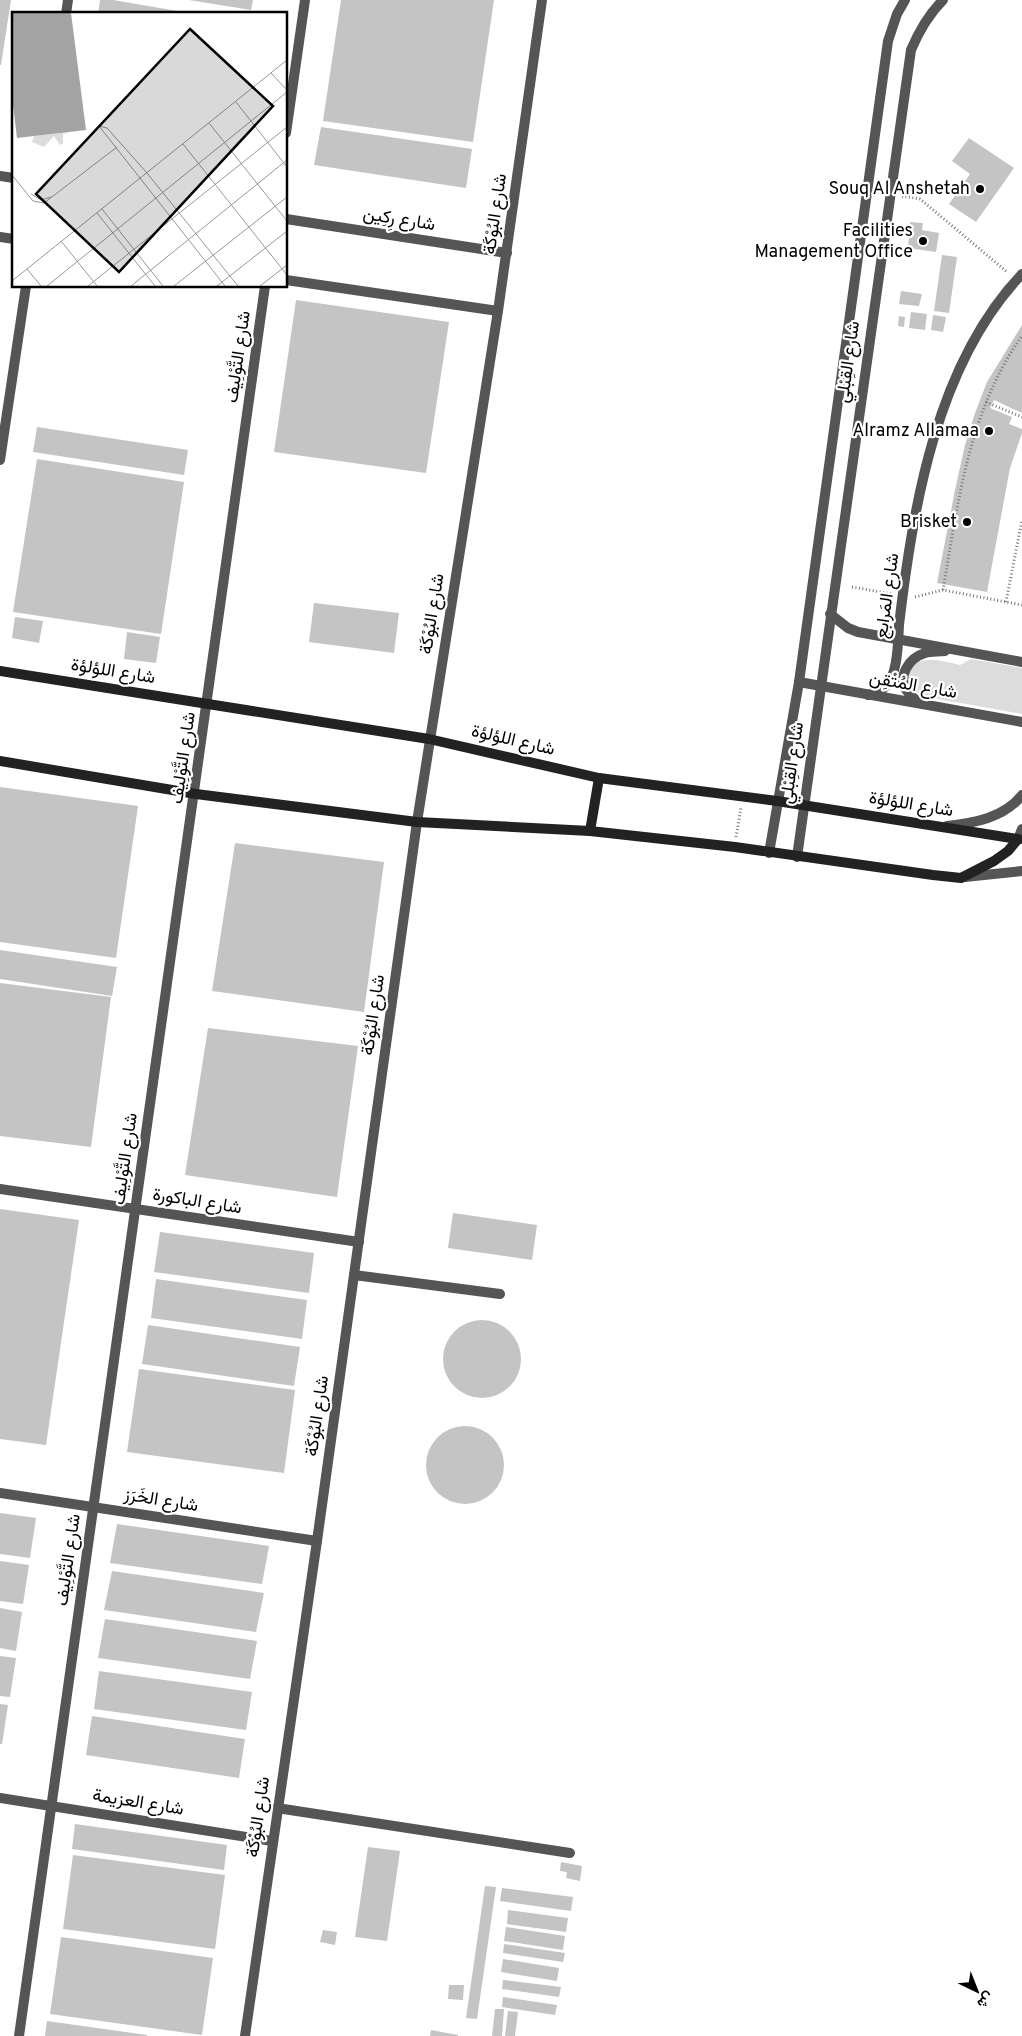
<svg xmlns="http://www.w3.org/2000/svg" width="1022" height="2036" font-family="Overpass,Vazirmatn,sans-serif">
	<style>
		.green { fill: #dcdcdc }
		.building { fill: #c4c4c4 }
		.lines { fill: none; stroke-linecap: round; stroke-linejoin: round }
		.path { stroke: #777; stroke-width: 3; stroke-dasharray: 1 2.5; stroke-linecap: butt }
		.lane { stroke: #555; stroke-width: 10 }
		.street { stroke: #555; stroke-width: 10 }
		.secondary { stroke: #222; stroke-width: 10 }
		.poi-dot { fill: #000; stroke: #fff; stroke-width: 2 }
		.labels { text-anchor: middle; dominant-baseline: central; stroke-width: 4.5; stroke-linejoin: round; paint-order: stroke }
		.poi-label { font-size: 18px; fill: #000; stroke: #fff; text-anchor: end }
		.street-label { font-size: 18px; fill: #000; stroke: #fff }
		.inset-road { fill: none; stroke: #999; stroke-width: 1 }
		.view { fill: #000; fill-opacity: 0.15; stroke: #000; stroke-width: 2.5 }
		.inset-edge { fill: none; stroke: #000; stroke-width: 2.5 }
	</style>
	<rect width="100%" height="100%" fill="#fff"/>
	<path class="green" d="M971 659 1022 668V714L921 696C905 682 902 662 928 660 938 659 950 663 960 665Z"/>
	<g class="building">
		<polygon points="0,0 11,0 1,65 0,65"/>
		<polygon points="100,0 113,0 195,14 98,14"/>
		<polygon points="189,0 253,0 251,10"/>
		<polygon points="341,0 494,0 473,142 323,121"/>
		<polygon points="321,127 472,149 466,188 314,165"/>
		<polygon points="969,138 1014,168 976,222 949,204 970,174 952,161"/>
		<polygon points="910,222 923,223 922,230 939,233 936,252 908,248"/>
		<polygon points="942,255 957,257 949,313 934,311"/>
		<polygon points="901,291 922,294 919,306 899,304"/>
		<polygon points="296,300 449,322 426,473 274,452"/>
		<polygon points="911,312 927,314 925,330 909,328"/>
		<polygon points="933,315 946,317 943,332 931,330"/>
		<polygon points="899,316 905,317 904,327 898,326"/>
		<polygon points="1022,325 1022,413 994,400 990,408 1012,417 1009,424 1022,429 1022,433 1010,468 987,592 937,583 955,490 965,445 975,413 987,382"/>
		<polygon points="37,427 188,450 184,475 33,452"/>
		<polygon points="37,459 184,482 161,634 13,612"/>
		<polygon points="314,603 399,613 394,653 309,642"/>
		<polygon points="15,617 43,621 39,643 12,638"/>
		<polygon points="127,632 160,637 156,663 124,659"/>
		<polygon points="0,787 138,806 116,958 0,942"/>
		<polygon points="235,843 384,862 364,1012 212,991"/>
		<polygon points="0,950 117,967 112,996 0,979"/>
		<polygon points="0,983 111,997 91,1147 0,1136"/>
		<polygon points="208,1028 358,1046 337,1197 185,1175"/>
		<polygon points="0,1209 79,1220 46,1445 0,1439"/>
		<polygon points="453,1213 537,1225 532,1260 448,1248"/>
		<polygon points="160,1232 314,1253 309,1293 154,1272"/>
		<polygon points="156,1279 307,1300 302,1339 151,1318"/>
		<circle cx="482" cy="1359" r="39"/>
		<polygon points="148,1325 300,1347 294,1386 142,1364"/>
		<polygon points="139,1369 295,1390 284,1473 127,1452"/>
		<circle cx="465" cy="1465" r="39"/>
		<polygon points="0,1513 36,1518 30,1558 0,1554"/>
		<polygon points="117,1524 269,1546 262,1584 110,1563"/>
		<polygon points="0,1561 29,1565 23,1604 0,1601"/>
		<polygon points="112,1571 264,1593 256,1632 104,1610"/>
		<polygon points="0,1608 22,1612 16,1651 0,1648"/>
		<polygon points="105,1619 257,1641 250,1679 98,1658"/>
		<polygon points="0,1656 16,1658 10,1697 0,1696"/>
		<polygon points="99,1671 252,1692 246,1730 94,1709"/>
		<polygon points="0,1704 8,1705 2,1744 0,1744"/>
		<polygon points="92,1716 245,1739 239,1778 86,1755"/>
		<polygon points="75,1824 227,1845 224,1870 72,1849"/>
		<polygon points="368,1847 400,1851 387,1941 355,1937"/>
		<polygon points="73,1855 225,1875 215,1949 63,1929"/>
		<polygon points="561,1862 582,1866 580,1881 566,1878 567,1872 560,1871"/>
		<polygon points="485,1886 496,1887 477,2019 466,2018"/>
		<polygon points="502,1888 573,1897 571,1911 500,1901"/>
		<polygon points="508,1910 568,1918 566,1932 507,1924"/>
		<polygon points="506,1927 565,1936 563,1950 504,1941"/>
		<polygon points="323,1930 337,1932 335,1945 320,1942"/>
		<polygon points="61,1937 213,1958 202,2035 50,2014"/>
		<polygon points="504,1944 565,1953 563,1962 503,1953"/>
		<polygon points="503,1959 559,1968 557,1981 501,1972"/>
		<polygon points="503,1980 561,1987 559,1997 502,1989"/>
		<polygon points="449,1985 464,1985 463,2000 448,1999"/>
		<polygon points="503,1997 557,2005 555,2015 502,2007"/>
		<polygon points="495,2009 504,2009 502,2036 492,2036"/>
		<polygon points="508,2011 518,2012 515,2036 505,2036"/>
		<polygon points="47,2021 147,2035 147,2036 45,2036"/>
		<polygon points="431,2030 458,2035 458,2036 430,2036"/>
	</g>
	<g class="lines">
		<g class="path">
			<polyline points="902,196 920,199 1007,272"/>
			<polyline points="986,402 1022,417"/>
			<polyline points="852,587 892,594"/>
			<path d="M943 590C958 502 969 410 1022 336"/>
			<polyline points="915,597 943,590 1022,605"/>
			<polyline points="1006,602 1022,520"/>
			<polyline points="736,837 741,808"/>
		</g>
		<g class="lane">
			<polyline points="830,614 848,628 858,632 1022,662"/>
			<polyline points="799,682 1022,722"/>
			<path d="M868 695C874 693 881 691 885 687 898 676 898 642 899 625 913 507 936 364 1022 274"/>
			<path d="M919 702C915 699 910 696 907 691 897 676 909 658 925 653 931 651 938 652 945 651"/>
			<path d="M947 826C974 823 1004 818 1022 795"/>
			<polyline points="1022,829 1018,839 1022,839"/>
			<polyline points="965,877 1022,871"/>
			<polyline points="354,1275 500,1294"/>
			<polyline points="277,1808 570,1853"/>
		</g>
		<g class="street">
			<polyline points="66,14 68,0"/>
			<polyline points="286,133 305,0"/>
			<polyline points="0,176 14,178"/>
			<polyline points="286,219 507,253"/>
			<polyline points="0,237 14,239"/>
			<polyline points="286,280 498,311"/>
			<polyline points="0,460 26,286"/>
			<polyline points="769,853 799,682 888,41 897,14 905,0"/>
			<path d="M797 857 911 50C919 31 928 15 943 0"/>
			<polyline points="0,1189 359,1242"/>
			<polyline points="0,1493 317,1541"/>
			<polyline points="0,1798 272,1841"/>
			<path d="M19 2036C101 1453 185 870 265 286"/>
			<polyline points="245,2036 317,1541 417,822 498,311 542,0"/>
		</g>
		<g class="secondary">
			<polyline points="0,671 429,739 599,778 777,801 1018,839"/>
			<polyline points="0,761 196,794 417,822 590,831 735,847 933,875 961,878 994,861 1008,851 1018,839"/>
			<polyline points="590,831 599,778"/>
		</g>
	</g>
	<g class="poi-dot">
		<circle cx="980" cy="189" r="5"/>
		<circle cx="923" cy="241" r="5"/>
		<circle cx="989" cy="431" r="5"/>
		<circle cx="967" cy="522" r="5"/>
	</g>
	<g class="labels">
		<g class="poi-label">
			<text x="970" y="189">Souq Al Anshetah</text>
			<text x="913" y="231">Facilities<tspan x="913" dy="21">Management Office</tspan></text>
			<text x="979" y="431">Alramz Allamaa</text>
			<text x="957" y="522">Brisket</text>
		</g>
		<g class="street-label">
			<text transform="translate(496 214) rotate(-82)">شارع البُوْكَة</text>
			<text transform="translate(399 220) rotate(9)">شارع رِكِين</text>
			<text transform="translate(239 357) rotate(-82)">شارع التَّوْلِيف</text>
			<text transform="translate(849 362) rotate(-82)">شارع القِبْلي</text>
			<text transform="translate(888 596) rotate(-82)">شارع المَرابع</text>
			<text transform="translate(433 614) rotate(-81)">شارع البُوْكَة</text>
			<text transform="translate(113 672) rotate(9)">شارع اللؤلؤة</text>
			<text transform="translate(913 686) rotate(10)">شارع المُتْقِن</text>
			<text transform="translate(513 741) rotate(13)">شارع اللؤلؤة</text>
			<text transform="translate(184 758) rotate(-82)">شارع التَّوْلِيف</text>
			<text transform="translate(793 763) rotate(-82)">شارع القِبْلي</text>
			<text transform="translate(911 805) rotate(9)">شارع اللؤلؤة</text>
			<text transform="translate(374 1015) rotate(-82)">شارع البُوْكَة</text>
			<text transform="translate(126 1159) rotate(-82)">شارع التَّوْلِيف</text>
			<text transform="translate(197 1202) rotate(9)">شارع الباكورة</text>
			<text transform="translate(318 1416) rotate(-82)">شارع البُوْكَة</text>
			<text transform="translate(161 1501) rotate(9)">شارع الخَرَز</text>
			<text transform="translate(69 1560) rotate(-82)">شارع التَّوْلِيف</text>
			<text transform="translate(138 1803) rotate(9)">شارع العزيمة</text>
			<text transform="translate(259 1817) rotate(-82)">شارع البُوْكَة</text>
		</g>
	</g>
	<g transform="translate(12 12)">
		<rect width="275" height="275" fill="#fff"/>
		<path d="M59 120 51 122V131L48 133 42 124 32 135 20 130 22 124Z" fill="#dcdcdc"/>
		<path d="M0 1H59L74 118 5 126 0 84Z" fill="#a3a3a3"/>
		<path class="inset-road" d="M259 61 275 78M224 90 275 155M197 111 275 209M87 114 95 116 135 161 226 274M87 114 213 274M171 132 275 263M0 163 21 189 32 191 105 135M19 182 29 188 39 185M90 197 151 274M85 201 143 274M49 229 85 274M15 257 29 274M0 269 275 48M35 274 275 80M76 274 275 115M119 274 275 148M162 274 275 185M205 274 275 219M248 274 275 253"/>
		<path class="view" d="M178 17 261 94 107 260 24 182Z"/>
		<rect width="275" height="275" class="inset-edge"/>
	</g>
	<g transform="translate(977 1991) rotate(137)" stroke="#ffffff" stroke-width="4" paint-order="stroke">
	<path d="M0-4L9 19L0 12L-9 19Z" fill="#000000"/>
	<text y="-8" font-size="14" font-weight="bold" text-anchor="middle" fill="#000000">ش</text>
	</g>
</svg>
